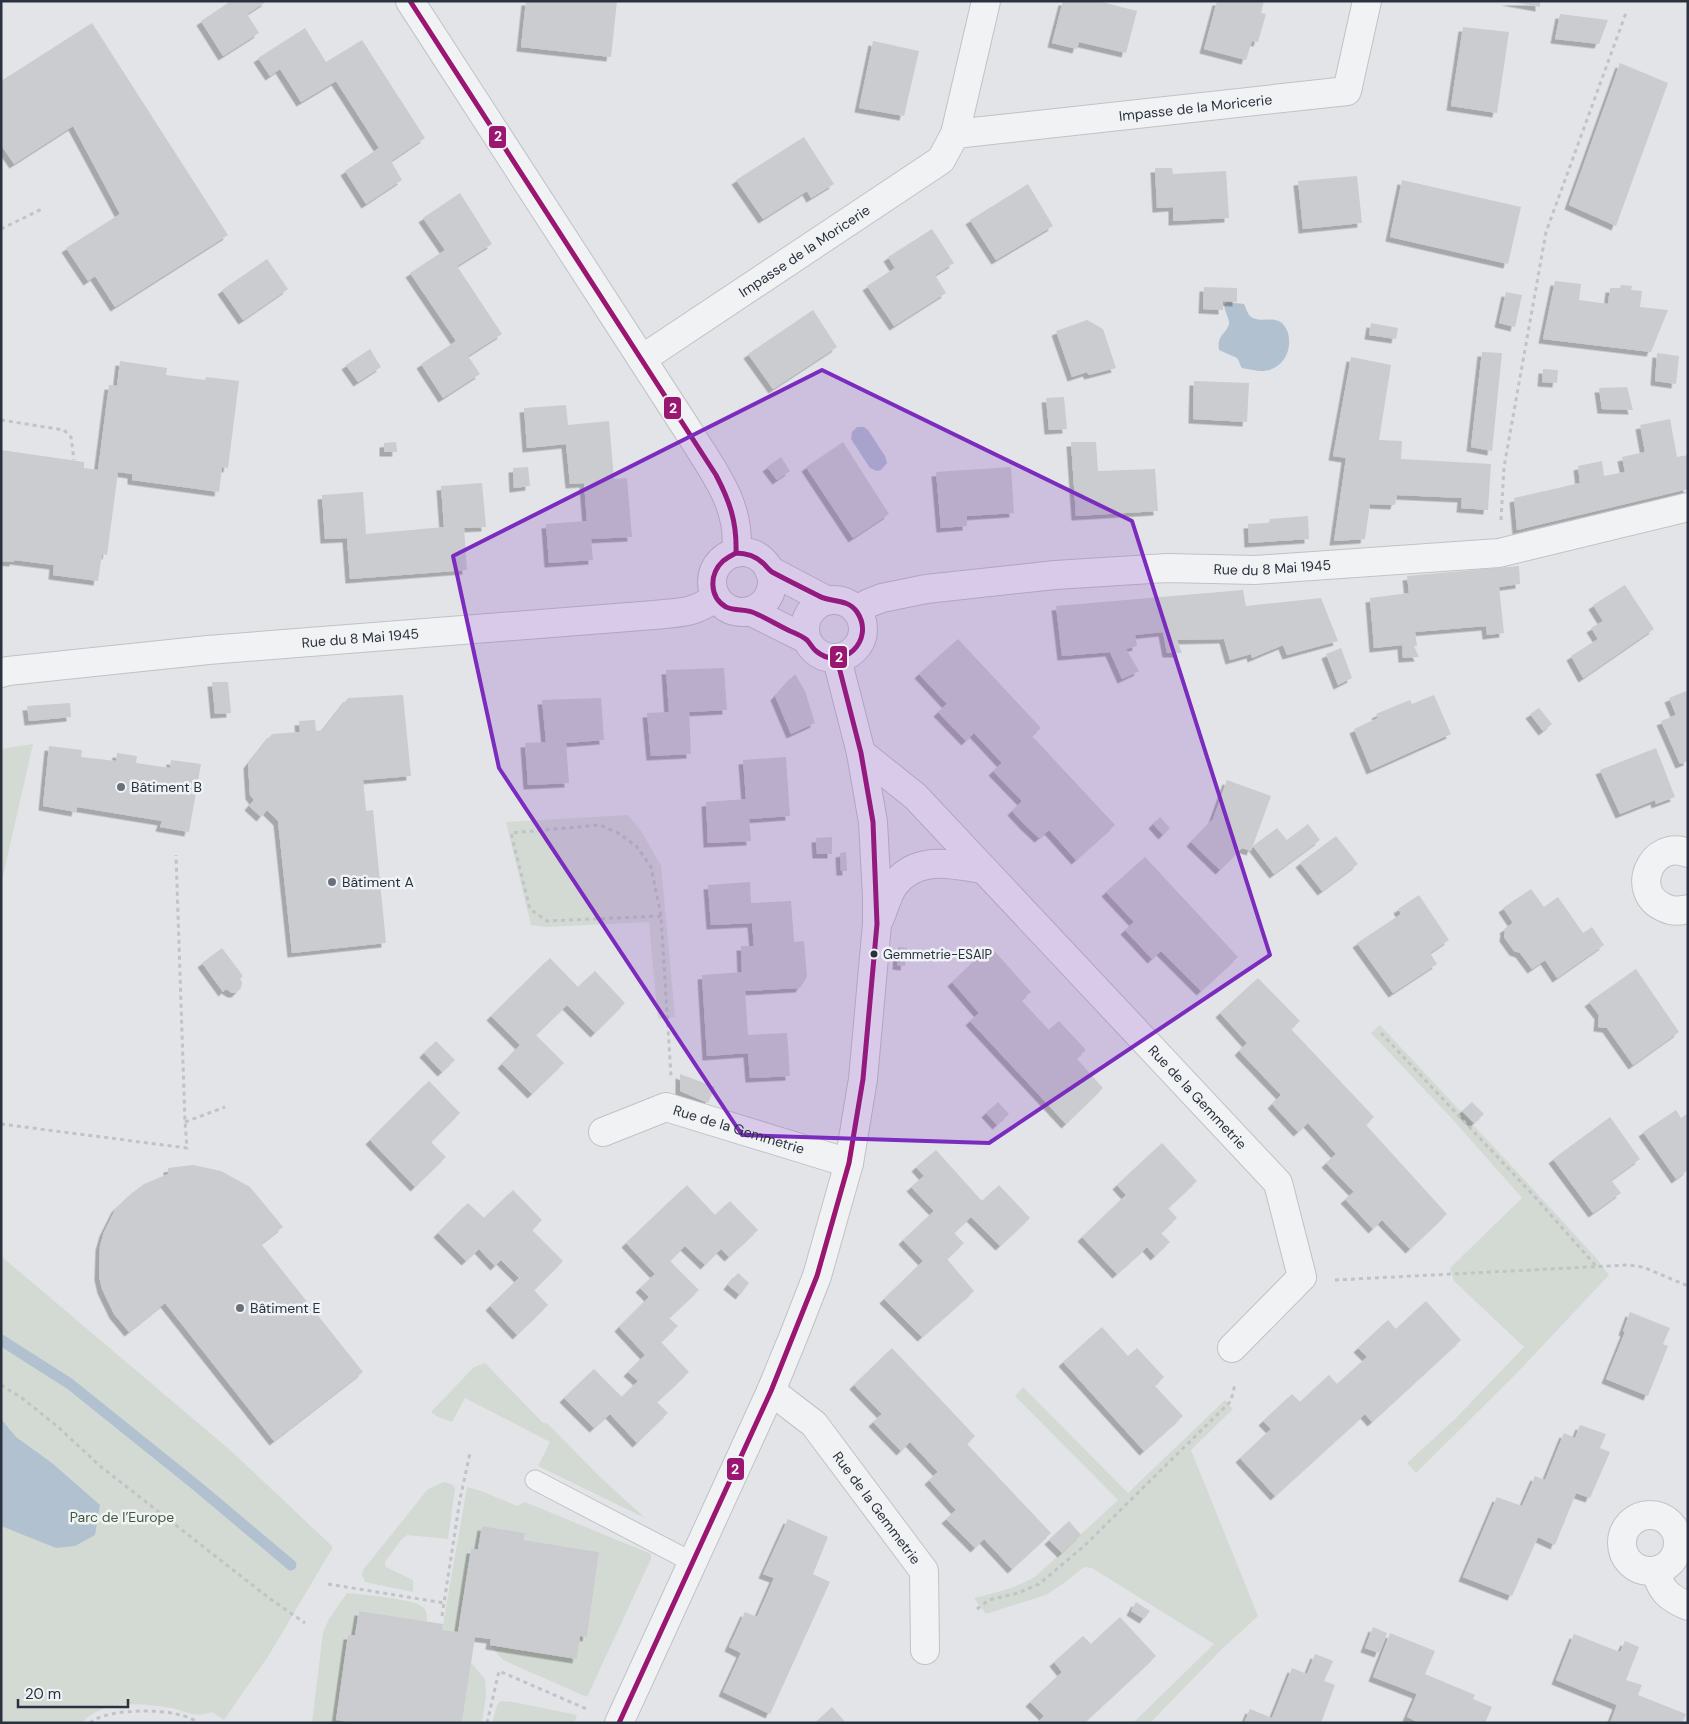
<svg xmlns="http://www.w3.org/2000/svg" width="1689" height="1724" font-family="'DM Sans',sans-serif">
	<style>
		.green { fill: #d3dad3 }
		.water { fill: #b2c1d0 }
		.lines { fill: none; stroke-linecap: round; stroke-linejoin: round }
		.stream { stroke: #b2c1d0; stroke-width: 11 }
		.building { fill: #cacccf; filter: url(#shadow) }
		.lane-casing { stroke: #c0c2c5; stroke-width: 21 }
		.street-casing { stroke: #c0c2c5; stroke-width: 30 }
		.path { stroke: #c1c3c7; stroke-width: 3; stroke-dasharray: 4 4; stroke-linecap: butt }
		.lane { stroke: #f1f2f4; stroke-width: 19 }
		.street { stroke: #f1f2f4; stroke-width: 28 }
		.bus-1-casing { stroke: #f0f3f6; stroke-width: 9 }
		.bus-1 { stroke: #9b1670; stroke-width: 5 }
		.marked { fill: #7b2cbf; fill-opacity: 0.2; stroke: #7b2cbf; stroke-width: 4; stroke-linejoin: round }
		.poi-dot { fill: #6a707a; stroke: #f0f3f6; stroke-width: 2 }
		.bus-dot { fill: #2a323f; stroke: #f0f3f6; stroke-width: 2 }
		.labels { text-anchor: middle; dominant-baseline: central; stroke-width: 5; stroke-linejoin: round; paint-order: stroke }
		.bus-label { font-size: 13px; fill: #2a323f; stroke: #f0f3f6; text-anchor: start }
		.street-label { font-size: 14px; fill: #2a323f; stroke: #f0f3f6 }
		.poi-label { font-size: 14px; fill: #2a323f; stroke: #f0f3f6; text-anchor: start }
		.park-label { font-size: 14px; fill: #3f5a38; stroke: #f0f3f6 }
		.line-badge { stroke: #f0f3f6; stroke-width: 2 }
		.badge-label { font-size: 14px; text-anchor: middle; font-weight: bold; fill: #fff }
	</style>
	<defs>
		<filter id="shadow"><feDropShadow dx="-4.5" dy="4.5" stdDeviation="0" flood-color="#0004"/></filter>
	</defs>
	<rect width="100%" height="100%" fill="#e2e4e7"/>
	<g class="green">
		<polygon points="33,744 1,885 1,749"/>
		<polygon points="628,815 642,832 661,866 675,1017 658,1019 649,922 547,927 531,925 506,822"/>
		<polygon points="1380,1025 1533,1189 1597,1259 1609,1275 1515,1375 1416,1473 1407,1463 1455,1419 1524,1347 1454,1281 1450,1268 1522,1198 1455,1122 1371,1033"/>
		<path d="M1 1256 230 1450 333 1547 269 1655 224 1720 212 1712C193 1718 189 1712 171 1708 142 1703 103 1699 82 1723H1Z"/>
		<polygon points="485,1363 542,1422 548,1424 600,1477 645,1518 538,1466 550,1442 465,1398 452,1422 438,1417 431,1412 474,1367"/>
		<path d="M1023 1387 1128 1493 1225 1400 1233 1409 1191 1450 1258 1616 1222 1649 1150 1723H1133L1214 1644 1092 1568 1084 1567 1064 1583 1046 1595 986 1614 974 1598C996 1593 1017 1588 1036 1576L1118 1500 1015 1396Z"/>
		<polygon points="444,1482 452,1484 455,1488 448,1539 407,1535 401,1540 385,1562 385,1566 388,1568 413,1580 413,1592 365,1582 362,1575 363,1570 428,1489"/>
		<polygon points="467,1487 481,1491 517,1506 525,1502 651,1554 651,1559 587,1697 503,1660 490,1645 577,1659 580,1636 587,1637 599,1552 524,1540 525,1533 482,1526 478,1549 471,1549 458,1632 442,1630"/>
		<path d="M347 1593C363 1595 412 1598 423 1607 427 1611 427 1616 427 1622L359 1611 355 1635H348L336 1719 354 1723H312L323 1632 329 1619Z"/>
		<polygon points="471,1663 485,1679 486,1695 482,1723 455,1723 462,1722"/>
		<polygon points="501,1701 513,1702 577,1715 574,1723 492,1723 497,1705"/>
	</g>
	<g class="water">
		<path d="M1227 302 1244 304C1246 308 1247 312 1249 315 1260 327 1280 309 1288 333 1294 356 1276 376 1253 370 1250 369 1245 369 1242 368 1240 366 1239 360 1237 358L1219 350C1217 334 1225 336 1229 324 1230 321 1225 312 1224 305Z"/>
		<polygon points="857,427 864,427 868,430 885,456 887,463 881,470 877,471 870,468 851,439 852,432"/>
		<polygon points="1,1419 16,1437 52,1463 100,1505 95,1535 75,1546 56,1548 1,1526"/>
	</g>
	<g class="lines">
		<polyline class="stream" points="1,1340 70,1384 197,1486 291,1565"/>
	</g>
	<g class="building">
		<polygon points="231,1 267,1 247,14 259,33 223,56 201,21"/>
		<polygon points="526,1 617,1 611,57 521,47"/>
		<polygon points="1063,1 1098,1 1137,11 1126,53 1079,42 1077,49 1052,43"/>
		<polygon points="1217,1 1264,1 1261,13 1266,14 1258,42 1252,41 1246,60 1204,49"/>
		<polygon points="1506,1 1540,1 1540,7"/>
		<polygon points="1560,14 1608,20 1599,44 1555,39"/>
		<polygon points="92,23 228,235 115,307 95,276 88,281 66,248 120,214 73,126 14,164 1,145 1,81"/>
		<polygon points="1463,27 1509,32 1497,113 1451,106"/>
		<polygon points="305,28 326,62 362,40 425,138 391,161 402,180 366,204 345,171 379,148 336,81 301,102 280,69 270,76 258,58"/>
		<polygon points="873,41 919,51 904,116 859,108"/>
		<polygon points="1620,63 1668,83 1616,226 1569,205"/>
		<polygon points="804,137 834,184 811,198 807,191 763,219 736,180"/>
		<polygon points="1155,168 1172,168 1173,174 1226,171 1229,218 1173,221 1173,207 1157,208"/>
		<polygon points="1357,176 1362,223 1303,229 1298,181"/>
		<polygon points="1402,180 1521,207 1508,264 1390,237"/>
		<polygon points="1028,184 1053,226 996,260 970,220"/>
		<polygon points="460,193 492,244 457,266 502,334 468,356 480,374 443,398 421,364 456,341 410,273 445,250 423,218"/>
		<polygon points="932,229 954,263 935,275 946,293 894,326 867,286 895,268 888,257"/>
		<polygon points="267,259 288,289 243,320 222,290"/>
		<polygon points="1555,281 1581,284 1579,300 1608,304 1610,288 1620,288 1621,285 1632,286 1631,290 1642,291 1640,307 1668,310 1651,352 1543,339"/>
		<polygon points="1204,287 1237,288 1237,302 1223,301 1223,310 1203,309"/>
		<polygon points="1506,292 1522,295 1515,327 1499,323"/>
		<polygon points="813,310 837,347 773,389 748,354"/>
		<polygon points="1087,320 1103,329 1116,368 1089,375 1087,372 1072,377 1056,331"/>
		<polygon points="1371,323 1398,328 1396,339 1369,335"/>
		<polygon points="370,349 381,367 358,382 346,365"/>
		<polygon points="1482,352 1502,353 1492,451 1471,447"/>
		<polygon points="1657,353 1679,356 1676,384 1655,381"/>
		<polygon points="1351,357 1391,365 1379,440 1402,441 1401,459 1491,464 1488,510 1461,508 1462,498 1397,495 1395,505 1370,504 1365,539 1334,541 1346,458 1333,456"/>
		<polygon points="120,361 167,368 166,375 205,380 206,377 239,381 228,468 222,467 219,492 132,480 132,474 118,472 107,555 102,554 98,581 53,575 54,565 14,560 14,562 1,561 1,450 84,462 84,468 98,470 109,385 117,386"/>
		<polygon points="1543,369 1558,370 1557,383 1542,382"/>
		<polygon points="1194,381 1249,383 1247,422 1193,419"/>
		<polygon points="1627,387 1633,410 1602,409 1599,388"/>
		<polygon points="1064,397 1067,429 1049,430 1046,398"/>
		<polygon points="566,405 568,425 609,421 614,479 627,478 632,537 591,539 593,560 549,563 546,524 587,521 584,483 570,484 566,444 527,448 524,408"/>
		<polygon points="1670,419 1677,457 1688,455 1688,489 1517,530 1514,498 1580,483 1578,466 1602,461 1604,476 1625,472 1622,457 1645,452 1640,425"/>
		<polygon points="396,442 397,452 384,452 384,443"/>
		<polygon points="843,442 889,514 853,538 806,467"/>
		<polygon points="1071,442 1096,442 1098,471 1155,469 1158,511 1076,516"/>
		<polygon points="781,457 790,471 777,480 767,467"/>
		<polygon points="528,467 530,486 514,488 513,468"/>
		<polygon points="1011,467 1014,513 967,516 967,526 941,528 936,472"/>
		<polygon points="482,483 486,527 464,528 467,570 350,579 347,538 325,539 322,495 363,492 366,534 444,527 441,486"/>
		<polygon points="1308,516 1309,539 1249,543 1248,524 1269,523 1270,519"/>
		<polygon points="1519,566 1520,584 1499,587 1504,633 1487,635 1486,626 1415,632 1417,646 1414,646 1419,657 1403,658 1402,645 1374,648 1370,598 1409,593 1407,576"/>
		<polygon points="1625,585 1654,629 1583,678 1571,656 1598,639 1591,628 1603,621 1593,605"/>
		<polygon points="1243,590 1246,606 1321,598 1338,641 1287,655 1283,645 1252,658 1251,654 1230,660 1224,639 1177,640 1182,653 1167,653 1163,632 1135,635 1137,646 1126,649 1139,671 1122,679 1110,652 1062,656 1056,606"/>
		<polygon points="958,639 1041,728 1032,736 1115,825 1076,860 1049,830 1039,838 1025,825 1012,811 1022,801 993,771 1002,763 974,733 966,741 938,712 947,704 919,674"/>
		<polygon points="1341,648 1352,678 1338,685 1326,654"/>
		<polygon points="724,668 727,710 689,712 691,754 651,756 647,713 669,712 666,670"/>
		<polygon points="795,674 805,691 815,723 791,734 775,696"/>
		<polygon points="212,682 228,682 231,713 215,714"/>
		<polygon points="1686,691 1688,695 1688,761 1680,764 1661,721 1676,715 1669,698"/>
		<polygon points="403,695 411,776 363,780 366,811 373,810 386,943 292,953 278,821 267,810 261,817 249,806 254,800 250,795 248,764 272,734 300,732 299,721 315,720 316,731 323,730 348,698"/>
		<polygon points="1434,695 1451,734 1371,770 1354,729 1378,718 1376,714 1410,700 1412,704"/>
		<polygon points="601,698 604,740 566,743 569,783 528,785 525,743 546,742 542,700"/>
		<polygon points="70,703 71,717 29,721 27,706"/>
		<polygon points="1539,708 1552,724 1543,731 1530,714"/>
		<polygon points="49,746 82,750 81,757 116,761 117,753 137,756 136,763 170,768 171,760 201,764 189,832 160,827 162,821 77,807 76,812 43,806"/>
		<polygon points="1656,748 1675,797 1656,804 1655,800 1620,814 1600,770"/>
		<polygon points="786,757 790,816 749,819 751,841 708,843 706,802 746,799 743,760"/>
		<polygon points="1227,780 1271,796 1251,851 1242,848 1220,870 1191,842 1213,819"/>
		<polygon points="1160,817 1170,828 1163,835 1153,824"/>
		<polygon points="1308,824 1320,840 1274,874 1253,846 1277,828 1287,840"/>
		<polygon points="1336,836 1358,864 1322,891 1300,863"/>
		<polygon points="832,837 832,854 817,854 816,838"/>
		<polygon points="846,852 847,871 841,871 840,853"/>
		<polygon points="1145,857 1238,957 1201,991 1161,951 1152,959 1125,930 1134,922 1106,892"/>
		<polygon points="750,882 751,903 791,901 794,942 804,941 807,977 800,988 745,991 748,1035 787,1033 790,1076 750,1078 748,1053 707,1056 702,975 742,972 741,946 754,946 752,923 711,925 708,885"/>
		<polygon points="1531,889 1544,907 1558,897 1583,933 1592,927 1604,945 1557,978 1545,960 1532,969 1520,953 1514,951 1504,937 1505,931 1504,929 1513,923 1503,908"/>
		<polygon points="1419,895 1449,940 1430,953 1437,964 1393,993 1357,943 1401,914 1398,909"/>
		<polygon points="990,946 1031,992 1021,1000 1049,1030 1059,1021 1086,1050 1076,1058 1103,1088 1066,1124 970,1021 979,1013 952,982"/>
		<polygon points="898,947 907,948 905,966 897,965"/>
		<polygon points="222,948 243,976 240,979 242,982 241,988 236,993 232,993 226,989 223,992 202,963"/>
		<polygon points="550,958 578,987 595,971 625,1003 595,1033 567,1005 536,1035 564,1063 532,1094 502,1064 520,1045 491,1016"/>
		<polygon points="1636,969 1679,1032 1633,1065 1607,1028 1598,1027 1599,1015 1589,1002"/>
		<polygon points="1258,978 1300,1021 1291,1029 1374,1117 1366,1125 1447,1214 1410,1249 1382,1220 1373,1229 1345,1199 1354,1192 1326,1163 1336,1154 1308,1123 1298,1132 1272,1104 1281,1095 1239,1051 1247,1043 1220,1013"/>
		<polygon points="436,1041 455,1060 442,1072 424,1053"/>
		<polygon points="680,1074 715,1087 708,1103 680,1091"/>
		<polygon points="429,1081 460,1113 431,1142 446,1157 415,1187 370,1140"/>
		<polygon points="998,1102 1009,1114 997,1125 986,1113"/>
		<polygon points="1472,1102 1484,1114 1474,1123 1462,1111"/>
		<polygon points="1676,1110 1681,1118 1688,1113 1688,1170 1676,1179 1643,1132"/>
		<polygon points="1610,1117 1640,1159 1611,1180 1621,1193 1593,1213 1553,1159"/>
		<polygon points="1162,1143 1197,1181 1168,1208 1177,1218 1161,1233 1170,1242 1155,1256 1147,1247 1117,1274 1082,1237 1126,1195 1117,1185"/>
		<polygon points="936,1150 982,1201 999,1185 1030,1218 1000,1246 971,1217 954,1233 964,1243 947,1259 974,1291 922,1337 884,1299 923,1261 903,1240 934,1211 911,1187 924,1176 916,1167"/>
		<polygon points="193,1165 221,1171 250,1187 283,1227 261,1244 363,1372 274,1441 165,1303 129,1332 114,1314 102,1289 99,1276 100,1246 104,1232 116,1208 132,1193 144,1184 168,1174 168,1168"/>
		<polygon points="687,1185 715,1215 730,1201 758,1230 729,1257 721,1249 705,1265 685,1246 670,1261 699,1290 669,1318 678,1326 661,1342 689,1372 657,1402 668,1413 637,1443 610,1414 594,1428 564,1398 594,1369 622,1397 638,1381 628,1372 645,1355 619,1327 649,1297 640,1288 655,1274 626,1243"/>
		<polygon points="513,1190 542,1220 532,1230 563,1261 534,1290 548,1305 517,1335 490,1306 519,1278 501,1260 495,1266 479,1249 466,1261 438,1233 468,1203 484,1218"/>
		<polygon points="738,1273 749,1283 740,1295 728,1285"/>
		<polygon points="1426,1301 1461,1340 1372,1422 1365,1414 1275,1496 1240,1458 1271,1429 1263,1421 1292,1394 1300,1402 1329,1375 1337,1384 1367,1357 1358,1348 1388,1320 1396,1329"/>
		<polygon points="1630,1312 1670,1328 1663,1344 1668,1346 1648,1396 1606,1379 1625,1332 1623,1331"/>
		<polygon points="1102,1327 1128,1356 1137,1348 1164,1377 1155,1386 1183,1416 1144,1451 1063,1362"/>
		<polygon points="892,1348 975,1436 967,1444 1051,1533 1012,1569 984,1539 975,1548 946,1519 956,1510 929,1480 938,1472 910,1442 901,1451 873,1422 882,1414 854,1385"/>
		<polygon points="1580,1425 1606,1434 1600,1448 1610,1452 1590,1498 1576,1493 1555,1545 1538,1537 1512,1596 1463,1577 1497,1497 1522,1506 1535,1476 1545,1480 1564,1433 1575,1438"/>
		<polygon points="788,1519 828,1537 813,1574 830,1582 770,1714 723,1692 741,1653 729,1647 745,1612 757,1617 774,1578 763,1574"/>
		<polygon points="1069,1521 1081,1535 1062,1553 1049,1540"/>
		<polygon points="482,1526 525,1533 524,1540 599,1552 587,1637 580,1636 577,1659 490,1645 491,1639 475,1637 462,1722 354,1723 336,1720 348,1635 355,1635 359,1611 443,1624 442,1630 458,1632 471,1549 478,1549"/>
		<polygon points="1136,1602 1150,1611 1144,1619 1131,1611"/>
		<polygon points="1120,1617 1156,1656 1084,1723 1037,1723 1044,1716 1030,1702 1062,1672 1054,1662 1083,1636 1091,1644"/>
		<polygon points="1373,1627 1387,1633 1379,1653 1365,1648"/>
		<polygon points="1390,1633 1435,1651 1425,1674 1475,1695 1473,1699 1492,1707 1485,1723 1420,1723 1407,1717 1417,1694 1373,1677"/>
		<polygon points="1574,1634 1620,1652 1625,1641 1639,1647 1626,1680 1642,1685 1638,1695 1686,1714 1682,1723 1610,1723 1617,1705 1556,1680"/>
		<polygon points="1315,1654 1333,1661 1324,1681 1335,1685 1321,1723 1244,1723 1250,1709 1272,1718 1292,1668 1307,1674"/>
		<polygon points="832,1707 846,1723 815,1723"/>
	</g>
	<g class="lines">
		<defs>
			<polyline id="lane" points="535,1480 692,1562"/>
			<g id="street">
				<path d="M410 1 689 432C713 471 742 506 736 553"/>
				<path id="s1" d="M955 134 1347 91 1367 1"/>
				<path id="s2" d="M642 359 941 160 955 134 986 1"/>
				<circle cx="742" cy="582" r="30"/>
				<polyline points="769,570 826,600"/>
				<circle cx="834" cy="629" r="29"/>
				<path id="s3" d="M856 610 869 603 882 598 926 589 1055 575 1167 568 1255 570 1499 553 1688 507"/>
				<polyline points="750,611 806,639"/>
				<path id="s4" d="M1 673 8 671 208 650 654 615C681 612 693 614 716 597"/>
				<path id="s5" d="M861 753 915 796 1278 1183 1302 1277 1232 1348"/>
				<path d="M1688 853C1651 838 1628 893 1665 908 1673 912 1680 911 1688 909"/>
				<path d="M880 918C884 908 888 894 894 885 917 855 950 864 982 869"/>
				<path id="s6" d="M603 1132 666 1107 849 1163"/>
				<path id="s7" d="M771 1391 814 1424 924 1571 925 1650"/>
				<circle cx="1650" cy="1543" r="28"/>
				<path d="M1655 1571C1662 1591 1667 1597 1688 1606"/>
				<polyline points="619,1723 771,1391 794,1335 817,1276 849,1163 863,1079 877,924 877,896 873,822 861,753 837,659"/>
			</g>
		</defs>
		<use href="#lane" class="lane-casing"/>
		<use href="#street" class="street-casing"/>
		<g class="path">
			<polyline points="1,229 42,209"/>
			<polyline points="1,420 64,430 71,437 74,460"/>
			<polyline points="1501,520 1504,467 1546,232 1627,10"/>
			<polyline points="661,916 547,921 530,909 511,833 600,825 620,834 637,847 651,867 661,916 671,1076"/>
			<polyline points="1381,1033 1535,1197 1596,1266"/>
			<polyline points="185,1122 225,1107"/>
			<polyline points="1,1124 187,1148 185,1122 176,855"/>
			<polyline points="1335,1280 1628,1265 1643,1267 1688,1286"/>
			<polyline points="1,1385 22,1398 57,1426 100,1466 269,1598 305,1623"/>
			<polyline points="328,1584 444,1603"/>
			<polyline points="977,1609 989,1600 1018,1593 1039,1584 1083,1547 1231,1401 1235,1384"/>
			<polyline points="442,1616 460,1499 470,1453"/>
			<path d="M90 1723C107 1707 181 1707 198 1723"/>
			<polyline points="487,1723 499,1671 589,1710"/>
		</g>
		<use href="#lane" class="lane"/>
		<use href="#street" class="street"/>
		<defs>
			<g id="bus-1">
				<path d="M410 1 716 475C730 502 737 522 736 553"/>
				<path d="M736 553C747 553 756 556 764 564 767 567 768 569 772 572 787 580 803 588 819 596 832 603 847 598 857 612 876 640 842 673 816 651 812 648 810 643 807 640 802 636 795 633 790 631 777 625 765 617 752 612 744 609 735 611 726 607 709 597 709 574 723 561 727 558 732 555 736 553Z"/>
				<polyline points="619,1723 771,1391 817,1276 849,1163 863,1079 877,924 873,822 861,753 837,659"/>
			</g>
		</defs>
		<use href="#bus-1" class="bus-1-casing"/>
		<use href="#bus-1" class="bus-1"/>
	</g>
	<path class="marked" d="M822 370 1132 521 1270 955 989 1143 742 1135 499 768 453 556Z"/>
	<g class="poi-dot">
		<circle cx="121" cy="787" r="5"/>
		<circle cx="332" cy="882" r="5"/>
		<circle cx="240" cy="1308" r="5"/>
	</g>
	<circle class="bus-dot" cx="874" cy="954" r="4.5"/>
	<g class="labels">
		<g class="bus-label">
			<text x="883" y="954">Gemmetrie-ESAIP</text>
		</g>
		<g class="street-label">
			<text stroke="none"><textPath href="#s1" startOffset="242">Impasse de la Moricerie</textPath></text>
			<text stroke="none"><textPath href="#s2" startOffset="195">Impasse de la Moricerie</textPath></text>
			<text stroke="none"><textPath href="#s3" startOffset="421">Rue du 8 Mai 1945</textPath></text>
			<text stroke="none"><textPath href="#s4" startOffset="361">Rue du 8 Mai 1945</textPath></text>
			<text stroke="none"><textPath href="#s5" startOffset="482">Rue de la Gemmetrie</textPath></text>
			<text stroke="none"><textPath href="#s6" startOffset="144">Rue de la Gemmetrie</textPath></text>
			<text stroke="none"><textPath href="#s7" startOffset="159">Rue de la Gemmetrie</textPath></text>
		</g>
		<g class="poi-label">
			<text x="131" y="787">Bâtiment B</text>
			<text x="342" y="882">Bâtiment A</text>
			<text x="250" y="1308">Bâtiment E</text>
		</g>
		<g class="park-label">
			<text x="122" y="1517">Parc de l’Europe</text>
		</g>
	</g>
	<g class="line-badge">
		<rect x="488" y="125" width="19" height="24" rx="5" fill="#9b1670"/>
		<rect x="663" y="396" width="19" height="24" rx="5" fill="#9b1670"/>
		<rect x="829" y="645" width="19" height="24" rx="5" fill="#9b1670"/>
		<rect x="726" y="1457" width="19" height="24" rx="5" fill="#9b1670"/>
	</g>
	<g class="badge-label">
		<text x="498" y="141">2</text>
		<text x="673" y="413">2</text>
		<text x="839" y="662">2</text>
		<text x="735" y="1474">2</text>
	</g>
	<rect width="1689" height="1724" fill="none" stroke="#2a323f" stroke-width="5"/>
	<path d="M18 1699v8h110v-8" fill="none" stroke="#2a323f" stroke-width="2.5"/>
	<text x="25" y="1699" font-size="15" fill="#2a323f" stroke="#f0f3f6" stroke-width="4" paint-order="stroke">20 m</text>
</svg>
